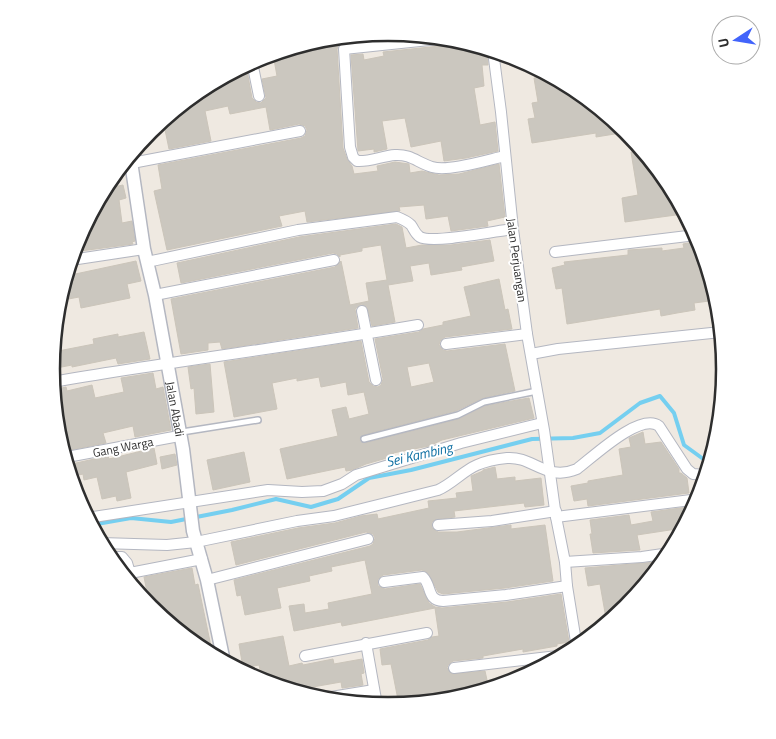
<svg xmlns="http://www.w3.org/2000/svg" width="776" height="739" font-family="'Titillium Web',sans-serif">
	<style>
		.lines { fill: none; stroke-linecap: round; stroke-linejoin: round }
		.stream { stroke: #75cff0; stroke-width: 4 }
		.building { fill: #cbc7bf; stroke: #cbc5ba; fill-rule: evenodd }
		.service-casing { stroke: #b4b7c1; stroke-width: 8 }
		.minor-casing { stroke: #b4b7c1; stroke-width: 12 }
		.tertiary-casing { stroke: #b4b7c1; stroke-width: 15 }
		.service { stroke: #fff; stroke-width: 5 }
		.minor { stroke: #fff; stroke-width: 10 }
		.tertiary { stroke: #fff; stroke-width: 12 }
		.labels { text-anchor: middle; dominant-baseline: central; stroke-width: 4; stroke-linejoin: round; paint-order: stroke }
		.street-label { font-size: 12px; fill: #2e2e2e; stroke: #fff }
		.water-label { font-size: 14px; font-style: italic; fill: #0d6fa3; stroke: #fff }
		.rim { fill: none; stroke: #2e2e2e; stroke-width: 2.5 }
	</style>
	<rect width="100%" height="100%" fill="#efe9e1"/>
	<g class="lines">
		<polyline class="stream" points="91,525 131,518 171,522 232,510 276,499 311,507 338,499 369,478 411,470 532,439 573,438 600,433 640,403 660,396 674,413 684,445 706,461 712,457"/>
	</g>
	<g class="building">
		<polygon points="388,32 403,34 412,35 381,38 380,33"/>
		<polygon points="360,35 361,40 340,43 337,49 343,148 347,159 352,166 354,174 378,171 377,166 395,162 409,164 410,173 422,171 439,175 459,174 499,164 505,217 487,221 488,226 451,231 448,216 426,219 424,205 399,207 400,211 307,222 305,211 279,216 282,226 167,250 154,191 162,189 158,165 301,138 305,136 307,130 305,126 299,124 270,130 266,107 230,114 228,106 205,111 211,141 169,149 163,120 201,89 246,65 252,98 256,102 261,103 266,98 262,79 277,76 273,54 313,47 312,42 323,39"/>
		<polygon points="455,39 456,41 460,41 487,49 488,65 482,65 484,86 474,88 480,125 495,122 498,151 466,158 444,161 441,141 411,147 405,118 382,121 387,149 374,152 374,149 358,151 351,55 363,54 364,60 384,56 383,52 449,45 452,43"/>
		<polygon points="549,75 575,89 627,132 596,137 596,133 532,143 528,119 535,118 532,103 538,102 534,78"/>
		<polygon points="642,151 668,183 682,208 683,214 625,222 622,198 638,195 631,152"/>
		<polygon points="123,185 126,198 119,200 122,223 132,221 135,241 132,242 133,244 73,252 77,240 104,189"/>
		<polygon points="396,224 402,227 406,248 422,245 451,245 490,240 494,261 461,267 462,270 431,275 429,263 410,266 413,281 388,285 395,322 372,326 367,307 361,304 355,309 358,328 222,349 220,342 208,343 208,350 181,354 171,299 335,267 341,261 350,305 369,301 366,283 387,280 381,245 362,248 362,251 340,255 340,257 337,254 333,253 181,283 177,263 299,237"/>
		<polygon points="699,241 717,300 694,303 695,310 677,313 661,316 660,309 567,324 562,288 556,289 552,268 565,265 564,262 628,255 628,250 662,248 662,251 684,248 683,244"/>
		<polygon points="136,261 141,281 127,284 130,298 81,308 79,297 58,301 66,276"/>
		<path d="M499 279 505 310 508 309 512 329 445 337 440 341 439 345 443 350 447 351 505 344 515 391 483 398 456 411 363 435 360 440 361 442 365 443 459 419 485 406 517 400 529 398 534 418 442 440 429 446 393 453 394 456 366 464 352 470 346 471 345 467 287 479 280 449 338 436 332 410 346 407 349 419 369 414 364 392 348 395 346 382 321 387 319 377 297 381V378L272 383 277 409 234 417 224 362 361 341 369 382 373 386 378 387 381 385 383 379 375 339 419 332 423 329 443 325V322L471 316 464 287ZM429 363 434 382 411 387 407 367Z"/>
		<polygon points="144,332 150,359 118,364 116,358 72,367 72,365 51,369 53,352 94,344 93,339 118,334 118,337"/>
		<polygon points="210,364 214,412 196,414 194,388 191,389 188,367"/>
		<polygon points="153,373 156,389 163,387 171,430 135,437 133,426 103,433 106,443 65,451 57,414 55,414 53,390 66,387 67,391 92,385 95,398 124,392 121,378"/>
		<polygon points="643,432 645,444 661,442 679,469 679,473 681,473 687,478 689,493 588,506 587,499 574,501 571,486 588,483 588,481 623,475 619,449 631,447 629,438"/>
		<polygon points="154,448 157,464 126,472 131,498 117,501 116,496 102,499 97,477 84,480 83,474 70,477 67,465 108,456 109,459"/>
		<polygon points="244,452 250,482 213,490 207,460"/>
		<polygon points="175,454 177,465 162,469 160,457"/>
		<polygon points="495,467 497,479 515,477 515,481 541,478 544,505 525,507 524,503 454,511 455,517 434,520 432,522 432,528 438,532 457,532 511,525 511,529 545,525 553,581 505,588 443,594 438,592 428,573 422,570 383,575 378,579 378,586 385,589 420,584 429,603 435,607 442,608 507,602 561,594 569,642 557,644 557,646 523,652 523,649 483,656 483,658 453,661 448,665 447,668 452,674 485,671 489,689 468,696 468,694 448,697 448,693 425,696 426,703 399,705 391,664 382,665 380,649 428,640 432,637 439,636 435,608 342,626 341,622 294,631 289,606 304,604 305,613 329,609 328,603 372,594 365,560 331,567 332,571 309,576 310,581 277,588 281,608 245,615 241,595 237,596 234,580 370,546 373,544 375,538 373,534 366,532 236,565 231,542 298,528 335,523 361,516 377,514 378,519 429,508 428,501 457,498 456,493 473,491 471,476 483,471 483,470"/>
		<polygon points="695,506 683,528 637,535 640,550 593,553 590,534 592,534 590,520 629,515 631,525 653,521 651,512"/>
		<polygon points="656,562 657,570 651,578 639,580 640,591 626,608 607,624 600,584 588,586 585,568"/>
		<polygon points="192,568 195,585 198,584 213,656 201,650 153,610 149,591 147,592 144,577"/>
		<polygon points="283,636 289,666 302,663 303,665 333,659 334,664 362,659 364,673 361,674 363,685 342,688 341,682 307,688 308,691 298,693 263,682 259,665 243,668 239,644"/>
	</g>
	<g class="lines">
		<defs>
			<g id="service">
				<polyline points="182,432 258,420"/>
				<polyline points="364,439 458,415 484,402 537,391"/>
			</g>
			<g id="minor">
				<path d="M448 38 344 49 350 147 353 157 357 161C370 162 382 156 395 155 411 154 418 163 432 167 448 172 487 160 505 156"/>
				<polyline points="493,51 501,112 513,229 527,334 544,430 556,517 565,562 567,586 577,648"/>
				<polyline points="252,62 259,96"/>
				<polyline points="132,163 300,131"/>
				<polyline points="555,252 696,235"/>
				<polyline points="71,260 144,249"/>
				<path d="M147 262 298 230 397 217C402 219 407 221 411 225 414 229 415 234 420 237 432 244 496 231 513 229"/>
				<polyline points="155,295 334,260"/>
				<polyline points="362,311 376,380"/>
				<polyline points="446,344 527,334"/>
				<polyline points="531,354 558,349 721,332"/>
				<path d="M52 382C174 361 296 346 418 325"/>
				<polyline points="67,457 179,436"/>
				<polyline points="556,517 699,499"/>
				<polyline points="87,518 268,490 302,492 323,491 342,484 356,475 461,443 542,423"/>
				<polyline points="438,525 492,521 556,511"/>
				<path d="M101 543 167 545 196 542 297 521 334 516 438 490C452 484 463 471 477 465 486 461 497 459 507 458 533 456 546 482 577 469 593 457 640 412 659 426L687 469 693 474 706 475"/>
				<polyline points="108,557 122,557 127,563 130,573 202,559"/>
				<polyline points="565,562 642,557 670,553"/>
				<polyline points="130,573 133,587"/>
				<polyline points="207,580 368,539"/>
				<path d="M384 582 423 577C432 586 427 601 443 601L506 595 567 586"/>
				<polyline points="366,643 377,705"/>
				<polyline points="305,656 427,633"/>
				<polyline points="454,668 566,655"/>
				<polyline points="319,699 374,690"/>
			</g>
			<g id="tertiary">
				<path id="s1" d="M130 155 144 249 155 295 183 449 193 531 207 580 224 662"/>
			</g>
		</defs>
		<use href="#service" class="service-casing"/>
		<use href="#minor" class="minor-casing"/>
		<use href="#tertiary" class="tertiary-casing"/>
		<use href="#service" class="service"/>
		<use href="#minor" class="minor"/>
		<use href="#tertiary" class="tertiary"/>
	</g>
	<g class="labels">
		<g class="street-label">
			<text transform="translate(517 260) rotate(82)">Jalan Perjuangan</text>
			<text stroke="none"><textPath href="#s1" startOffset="258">Jalan Abadi</textPath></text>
			<text transform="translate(123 447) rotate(-11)">Gang Warga</text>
		</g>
		<g class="water-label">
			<text transform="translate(419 454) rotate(-13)">Sei Kambing</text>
		</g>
	</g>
	<path d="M0 0H776V739H0ZM60 369a328 328 0 1 1 656 0a328 328 0 1 1-656 0Z" fill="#fff" fill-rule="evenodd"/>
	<path class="rim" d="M60 369a328 328 0 1 1 656 0a328 328 0 1 1-656 0Z"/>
	<g transform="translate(736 40) rotate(258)"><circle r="24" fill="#ffffff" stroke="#ababab"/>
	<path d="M0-4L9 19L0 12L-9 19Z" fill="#4264fb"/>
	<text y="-8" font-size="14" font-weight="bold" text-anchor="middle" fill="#2e2e2e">U</text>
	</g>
</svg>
